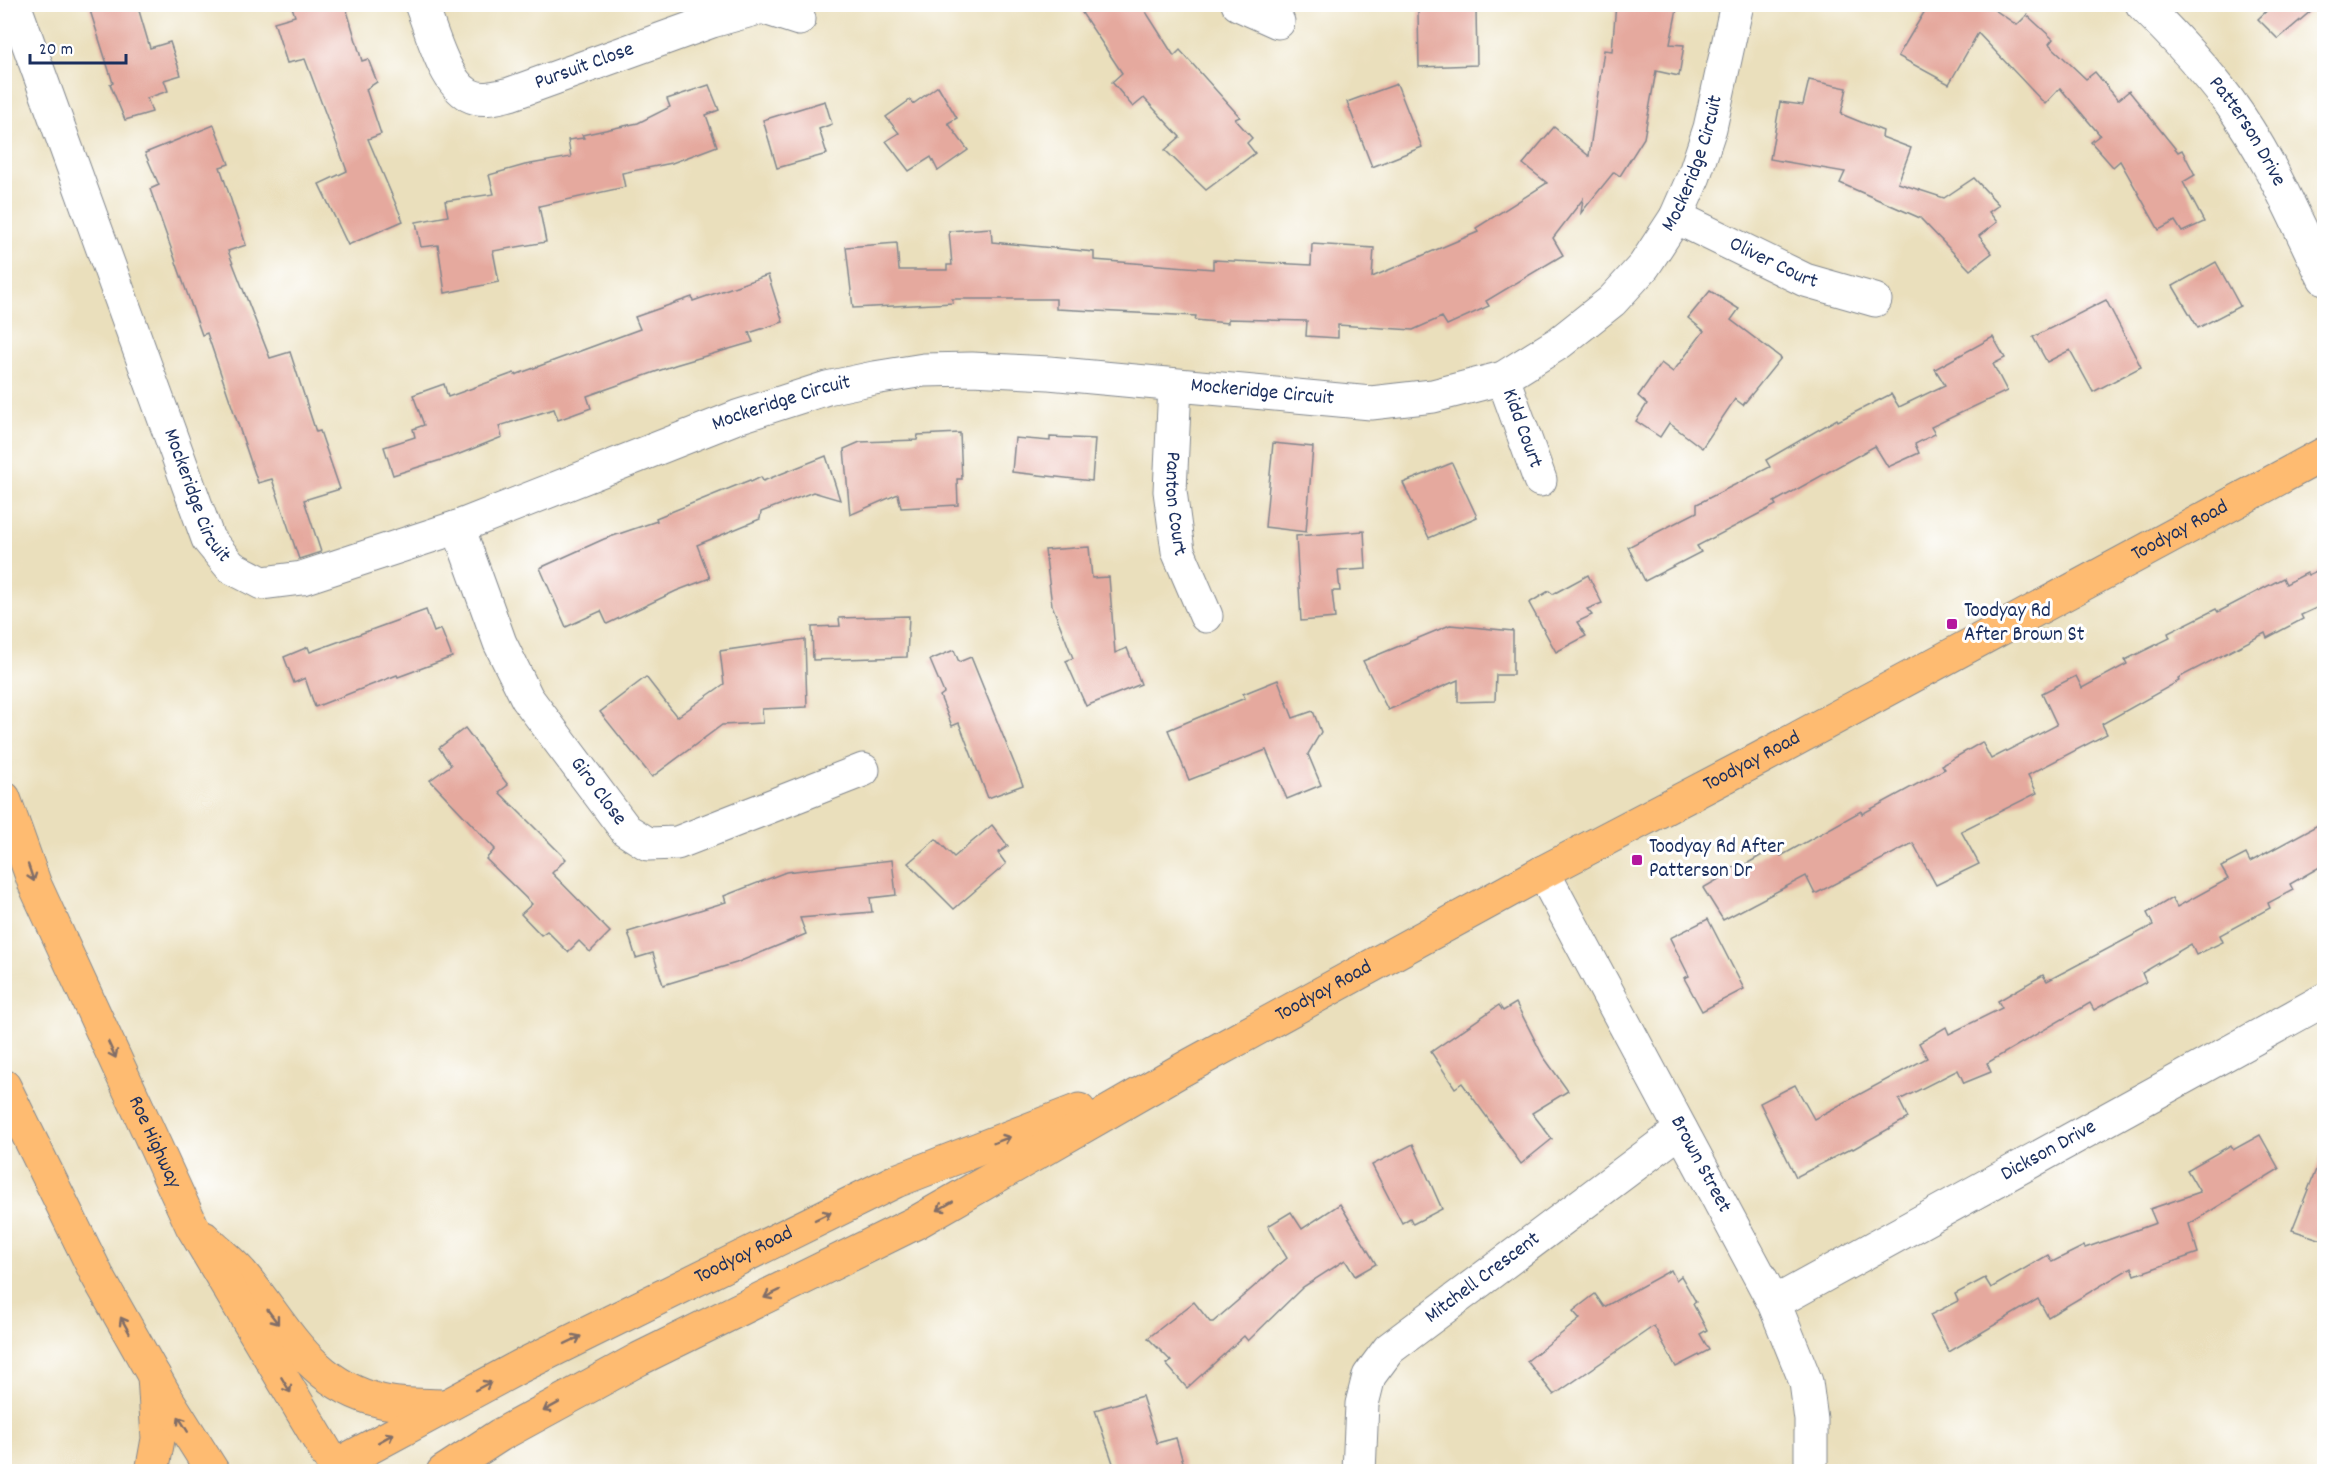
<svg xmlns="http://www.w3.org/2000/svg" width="2329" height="1476" font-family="Dekko,sans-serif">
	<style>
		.building { fill: #e5a99e }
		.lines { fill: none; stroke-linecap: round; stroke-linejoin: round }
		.minor-casing { stroke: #82878d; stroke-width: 35 }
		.major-casing { stroke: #82878d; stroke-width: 35 }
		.highway-casing { stroke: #82878d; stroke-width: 35 }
		.minor { stroke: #fff; stroke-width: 33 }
		.major { stroke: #febb71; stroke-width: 33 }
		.highway { stroke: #febb71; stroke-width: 33 }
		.oneway { stroke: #816e67 }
		.poi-dot { fill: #b5179e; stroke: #fff; stroke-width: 2 }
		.labels { text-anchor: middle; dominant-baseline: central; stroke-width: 6; stroke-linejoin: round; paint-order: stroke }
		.street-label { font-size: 21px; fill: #1b2f5e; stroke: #fff }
		.poi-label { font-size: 21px; fill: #1b2f5e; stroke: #fff; text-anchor: start }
	</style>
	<rect width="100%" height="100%" fill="#fff"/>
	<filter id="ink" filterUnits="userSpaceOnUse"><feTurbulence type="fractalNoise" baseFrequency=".0167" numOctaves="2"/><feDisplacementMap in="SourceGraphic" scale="12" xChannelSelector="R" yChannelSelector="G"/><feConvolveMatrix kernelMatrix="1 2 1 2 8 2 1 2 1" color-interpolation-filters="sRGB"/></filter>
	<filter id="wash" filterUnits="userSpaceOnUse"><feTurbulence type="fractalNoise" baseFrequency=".008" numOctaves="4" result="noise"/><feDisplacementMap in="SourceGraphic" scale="24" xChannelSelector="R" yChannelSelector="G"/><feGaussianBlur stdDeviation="1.35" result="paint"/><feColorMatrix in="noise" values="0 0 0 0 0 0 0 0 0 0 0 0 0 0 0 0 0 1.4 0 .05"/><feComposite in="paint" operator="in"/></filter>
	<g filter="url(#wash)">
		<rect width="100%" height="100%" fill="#eadfbc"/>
		<g id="blocks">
			<g class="building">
				<polygon points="88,4 137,4 150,48 170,42 181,75 164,80 168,91 147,98 152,112 125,120 110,84 113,83"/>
				<polygon points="291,4 345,4 362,61 368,59 377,82 366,89 381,134 368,139 403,221 348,245 319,184 347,171 305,59 287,63 274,22 295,16"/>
				<polygon points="1095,4 1141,4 1174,56 1180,50 1240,117 1235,119 1252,138 1247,143 1255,153 1206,190 1165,150 1180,137 1144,98 1133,107 1112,82 1122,73 1082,13"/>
				<polygon points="1616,4 1678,4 1670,44 1684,45 1679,76 1656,71 1644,138 1620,176 1614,172 1581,213 1583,199 1553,238 1563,255 1486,301 1489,306 1447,325 1442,317 1413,330 1338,325 1338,338 1306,336 1307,321 1228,319 1228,323 1195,320 1196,316 1056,309 1056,299 952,299 953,303 853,308 846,247 897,243 899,270 947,270 947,265 952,265 949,231 991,228 992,242 1094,252 1094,260 1213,269 1213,260 1311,265 1312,244 1374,248 1372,277 1478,232 1476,228 1547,183 1523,164 1554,127 1589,156 1604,50 1612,51"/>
				<polygon points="1929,4 1994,4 1992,8 2017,25 2027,15 2053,39 2049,44 2086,79 2095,72 2118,100 2129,91 2178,152 2182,150 2195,175 2183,182 2204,222 2182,232 2175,221 2159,230 2120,161 2113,167 2091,142 2100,135 2060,88 2045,104 1978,33 1949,84 1898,56"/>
				<polygon points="2274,4 2319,4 2278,39 2258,19"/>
				<polygon points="1476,9 1477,65 1419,67 1418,11"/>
				<polygon points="1809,80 1847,88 1841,114 1883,131 1882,137 1911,148 1898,183 1944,198 1974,178 1999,205 1989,212 1997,222 1979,236 1992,253 1970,270 1920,218 1840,183 1845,172 1770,159 1780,102 1803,105"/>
				<polygon points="1397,84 1422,147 1372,167 1347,102"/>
				<polygon points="709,85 719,110 706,115 717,146 672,163 622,173 625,187 539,206 546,242 493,251 499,282 445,293 438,245 421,247 416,222 448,216 445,201 494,194 489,175 525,165 571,157 568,140 584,138 582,135 638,123 670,107 667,99"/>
				<polygon points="938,86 957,118 948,123 968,150 938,171 931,157 909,171 886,141 899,133 886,117 910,100 913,104"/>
				<polygon points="825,101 832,124 819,129 827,154 777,168 763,120"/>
				<polygon points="214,125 229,164 220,167 246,245 228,251 270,358 290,352 316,432 320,431 340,489 304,500 321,552 299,559 272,479 258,483 207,333 202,335 150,189 159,185 145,153"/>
				<polygon points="2216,262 2240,306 2198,328 2173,286"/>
				<polygon points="768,275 783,322 749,333 753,342 675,365 587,396 591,408 558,420 554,409 499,426 502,437 457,455 393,475 384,447 415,437 413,429 424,425 413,395 444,384 448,397 514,373 515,375 640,329 635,317 692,297 693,301"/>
				<polygon points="1710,291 1739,309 1731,320 1781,358 1743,405 1735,399 1702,448 1669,423 1660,437 1636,421 1647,404 1638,396 1661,363 1673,372 1704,331 1688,318"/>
				<polygon points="2106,300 2141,367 2093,392 2070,350 2047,362 2033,337"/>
				<polygon points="1993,337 2005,358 1993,364 2007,391 1931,427 1935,434 1915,444 1919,453 1888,467 1875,446 1774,502 1776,505 1697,546 1701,552 1645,581 1628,547 1697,512 1697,504 1770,467 1766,460 1837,419 1838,421 1891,394 1899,407 1945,385 1935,369"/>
				<polygon points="960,433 962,479 957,479 958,505 901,508 898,494 850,515 844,449 860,442 917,440 918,435"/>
				<polygon points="1050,437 1095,439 1092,481 1012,472 1015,438 1050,441"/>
				<polygon points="1273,443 1313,447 1306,532 1265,527"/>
				<polygon points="826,456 840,500 813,492 761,512 760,519 697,545 710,578 676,591 607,624 601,611 566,627 540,568 604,539 657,521 656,518 750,480 751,482 761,477 763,481"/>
				<polygon points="1452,463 1477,517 1429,538 1403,483"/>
				<polygon points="1364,531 1366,569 1338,571 1340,591 1332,591 1335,618 1301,621 1296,536"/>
				<polygon points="1089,547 1092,578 1109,577 1115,653 1127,648 1141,684 1086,706 1066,661 1073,658 1052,605 1045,550"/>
				<polygon points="2325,567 2325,604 2301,615 2303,619 2267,638 2265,633 2178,678 2179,681 2102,724 2107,734 2028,775 2037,793 1961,831 1979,864 1936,885 1913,843 1815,894 1806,876 1723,920 1703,888 1719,879 1717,875 1739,865 1741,867 1776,847 1781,856 1861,811 1862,814 1945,769 1942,765 1982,742 1991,759 2057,725 2042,693 2076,676 2082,688 2127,664 2125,660 2170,638 2168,633 2216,609 2218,612 2283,578 2286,584 2307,573 2308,575"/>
				<polygon points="1588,575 1602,603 1587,609 1592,615 1577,622 1586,636 1556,652 1529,603 1549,591 1553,594"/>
				<polygon points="426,610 434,632 441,629 452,657 398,677 397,675 315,707 305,678 294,683 284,657 308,647 310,652"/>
				<polygon points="909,616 907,657 813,660 812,627 840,626 839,618"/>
				<polygon points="1450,625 1513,631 1513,675 1496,675 1495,701 1458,702 1458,680 1388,710 1363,661"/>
				<polygon points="805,639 807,707 762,709 763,723 722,725 652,777 600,712 646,677 677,717 724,684 720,651"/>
				<polygon points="954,650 959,662 971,657 1023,785 988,798 959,723 952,726 940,696 944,693 930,660"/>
				<polygon points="1278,680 1293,718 1313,711 1321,732 1308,754 1321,785 1287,799 1266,750 1189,780 1168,730 1245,698 1243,694"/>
				<polygon points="465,728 508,785 499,792 566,859 552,873 610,932 590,952 579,941 568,952 547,931 541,935 521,914 532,904 486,859 495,849 430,780 451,765 439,748"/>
				<polygon points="2325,821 2325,864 2290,884 2293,890 2268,903 2270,908 2220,935 2223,942 2196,955 2191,944 2142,973 2146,982 2094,1010 2090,1003 1987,1063 1991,1072 1964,1083 1958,1070 1899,1100 1908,1118 1853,1149 1852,1148 1796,1177 1760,1103 1795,1085 1814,1119 1927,1058 1919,1043 1946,1027 1949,1034 2002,1008 1998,1001 2043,975 2047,981 2153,925 2147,913 2172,898 2177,907 2228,879 2221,867 2246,854 2250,862"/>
				<polygon points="992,825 1008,846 998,853 1006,864 954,909 908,863 936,839 954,857"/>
				<polygon points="892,860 896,895 870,898 872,912 800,918 806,934 736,963 663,985 653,953 636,958 628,932 726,902 724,896 786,872"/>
				<polygon points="1708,919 1744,989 1702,1011 1684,978 1689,976 1670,938"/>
				<polygon points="1516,1003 1543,1056 1568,1091 1532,1113 1552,1139 1521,1164 1462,1083 1455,1088 1431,1052 1499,1005 1503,1011"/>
				<polygon points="2260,1135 2279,1169 2189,1224 2198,1253 2135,1275 2132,1267 2048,1317 2038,1299 1949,1352 1930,1315 1958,1301 1955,1294 1985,1278 1991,1288 2048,1255 2052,1262 2084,1246 2085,1248 2156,1223 2150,1209 2200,1192 2187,1170 2231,1145 2233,1150"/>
				<polygon points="1413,1144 1442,1209 1413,1224 1410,1218 1402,1223 1372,1165"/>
				<polygon points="2323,1152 2325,1153 2325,1241 2292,1230"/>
				<polygon points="1340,1204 1376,1264 1355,1276 1345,1260 1303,1287 1248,1341 1244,1336 1187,1388 1166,1364 1171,1361 1148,1338 1194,1302 1210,1322 1213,1322 1287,1258 1268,1226 1291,1212 1302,1229"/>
				<polygon points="1671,1270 1676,1280 1681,1276 1696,1302 1693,1304 1707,1330 1700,1334 1709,1350 1676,1367 1654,1326 1554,1395 1527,1361 1580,1319 1573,1311 1595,1294 1604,1307"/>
				<polygon points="1142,1396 1157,1443 1176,1438 1186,1472 1116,1472 1095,1410"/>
			</g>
		</g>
	</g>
	<g filter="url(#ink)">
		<use href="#blocks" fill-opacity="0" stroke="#82878d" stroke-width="1.5"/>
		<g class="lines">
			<defs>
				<g id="minor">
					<path id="s1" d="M14 4 208 539 231 567 262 583 302 578 458 527 737 417 827 388 874 378 924 370 972 369 1049 373 1371 403 1433 396 1503 378 1559 343 1612 301 1644 266 1676 217 1694 176 1710 128 1737 4"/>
					<path id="s2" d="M421 4C431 29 444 82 469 95 482 102 497 97 510 94L712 21 762 7 799 19"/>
					<polyline points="1238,4 1278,22"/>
					<path id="s3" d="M2142 4C2173 35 2202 65 2228 100 2268 154 2295 219 2324 278"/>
					<path id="s4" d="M1676 217 1805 280 1875 300"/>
					<path id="s5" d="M1503 378 1540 480"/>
					<path id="s6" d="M1175 386 1170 491 1178 551 1206 616"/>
					<path id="s7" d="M458 527 500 643 527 698 626 830 648 844 677 843 863 770"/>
					<path id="s8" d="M1543 872 1774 1303 1806 1382 1811 1420V1472"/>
					<path id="s9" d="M1774 1303 2324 1000"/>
					<path id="s10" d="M1359 1472 1362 1404 1369 1376 1389 1349 1681 1130"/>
				</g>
				<g id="major">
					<path d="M204 1238C216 1250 230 1261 241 1273 284 1323 308 1384 381 1401 401 1406 424 1405 445 1406"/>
					<path id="s11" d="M335 1466 521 1366 896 1181 1079 1110"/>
					<polyline points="152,1472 158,1439 154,1376"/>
					<path id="s12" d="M443 1472 500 1435 639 1359 917 1222 1178 1072 1543 872 1759 759 2324 454"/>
				</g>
				<g id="highway">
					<path id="s13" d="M4 798 35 885 192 1226 338 1472"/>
					<polyline points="4,1086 97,1275 167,1399 213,1472"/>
				</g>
			</defs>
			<use href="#minor" class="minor-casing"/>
			<use href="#major" class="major-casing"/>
			<use href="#highway" class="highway-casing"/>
			<use href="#minor" class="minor"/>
			<use href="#major" class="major"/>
			<use href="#highway" class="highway"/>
		</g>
		<defs><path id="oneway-shaft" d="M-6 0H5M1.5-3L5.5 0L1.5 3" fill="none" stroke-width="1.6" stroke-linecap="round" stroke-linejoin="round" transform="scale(1.5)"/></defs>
		<g class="oneway">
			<use href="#oneway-shaft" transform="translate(31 873) rotate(71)"/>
			<use href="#oneway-shaft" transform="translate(112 1050) rotate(65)"/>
			<use href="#oneway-shaft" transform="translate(1002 1140) rotate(-21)"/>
			<use href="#oneway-shaft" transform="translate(945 1206) rotate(150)"/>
			<use href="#oneway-shaft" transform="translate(823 1216) rotate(-26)"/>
			<use href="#oneway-shaft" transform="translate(772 1294) rotate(154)"/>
			<use href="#oneway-shaft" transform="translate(273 1317) rotate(53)"/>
			<use href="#oneway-shaft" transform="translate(125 1325) rotate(-119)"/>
			<use href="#oneway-shaft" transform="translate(573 1340) rotate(-26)"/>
			<use href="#oneway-shaft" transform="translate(286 1385) rotate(59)"/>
			<use href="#oneway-shaft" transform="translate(483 1386) rotate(-28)"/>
			<use href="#oneway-shaft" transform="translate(551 1407) rotate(151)"/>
			<use href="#oneway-shaft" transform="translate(183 1424) rotate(-122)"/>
			<use href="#oneway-shaft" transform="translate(386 1438) rotate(-29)"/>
		</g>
	</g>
	<g class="poi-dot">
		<rect x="1946" y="618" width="12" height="12" rx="3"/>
		<rect x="1631" y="854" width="12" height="12" rx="3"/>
	</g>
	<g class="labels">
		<g class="street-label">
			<text stroke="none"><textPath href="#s2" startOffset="226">Pursuit Close</textPath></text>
			<text stroke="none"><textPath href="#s3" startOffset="166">Patterson Drive</textPath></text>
			<text stroke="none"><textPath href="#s1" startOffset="2217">Mockeridge Circuit</textPath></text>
			<text stroke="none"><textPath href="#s4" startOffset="108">Oliver Court</textPath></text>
			<text stroke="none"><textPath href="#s1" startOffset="1677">Mockeridge Circuit</textPath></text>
			<text stroke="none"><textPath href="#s1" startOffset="1191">Mockeridge Circuit</textPath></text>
			<text stroke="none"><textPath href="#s5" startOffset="54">Kidd Court</textPath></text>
			<text stroke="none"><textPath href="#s1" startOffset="525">Mockeridge Circuit</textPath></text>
			<text stroke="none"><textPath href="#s6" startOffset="118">Panton Court</textPath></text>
			<text stroke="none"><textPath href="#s12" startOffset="1976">Toodyay Road</textPath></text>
			<text stroke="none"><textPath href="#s12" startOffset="1490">Toodyay Road</textPath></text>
			<text stroke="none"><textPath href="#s7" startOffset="302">Giro Close</textPath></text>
			<text stroke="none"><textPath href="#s12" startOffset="1004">Toodyay Road</textPath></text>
			<text stroke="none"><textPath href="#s13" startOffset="376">Roe Highway</textPath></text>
			<text stroke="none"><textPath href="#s9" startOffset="314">Dickson Drive</textPath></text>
			<text stroke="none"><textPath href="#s8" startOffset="332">Brown Street</textPath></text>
			<text stroke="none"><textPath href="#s11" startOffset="460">Toodyay Road</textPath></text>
			<text stroke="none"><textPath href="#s10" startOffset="248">Mitchell Crescent</textPath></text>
		</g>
		<g class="poi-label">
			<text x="1964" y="612">Toodyay Rd<tspan x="1964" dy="24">After Brown St</tspan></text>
			<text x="1649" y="848">Toodyay Rd After<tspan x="1649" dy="24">Patterson Dr</tspan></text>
		</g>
	</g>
	<rect width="2329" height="1476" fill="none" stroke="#fff" stroke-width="24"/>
	<path d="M30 54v9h96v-9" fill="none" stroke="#1b2f5e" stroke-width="3"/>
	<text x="39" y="54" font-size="18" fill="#1b2f5e" stroke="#ffffff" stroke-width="4.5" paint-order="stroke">20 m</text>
</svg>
